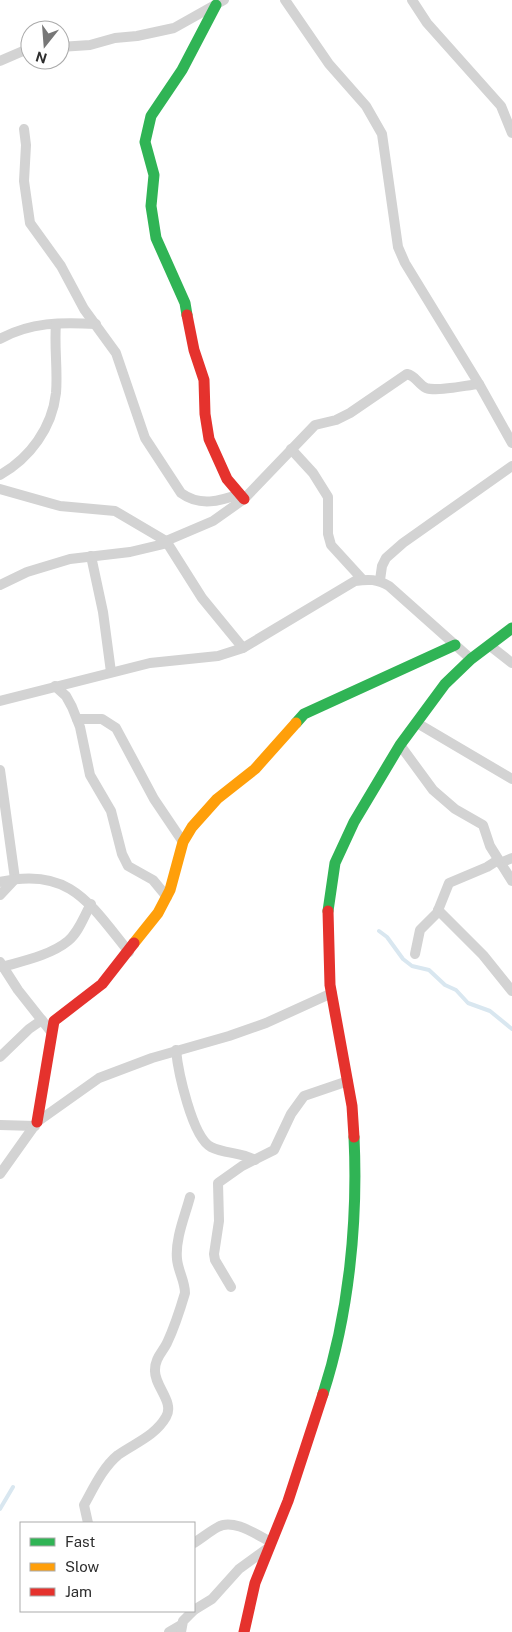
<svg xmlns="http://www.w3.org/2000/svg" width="512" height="1632" font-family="'Public Sans',sans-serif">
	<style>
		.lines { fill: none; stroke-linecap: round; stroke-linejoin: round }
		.stream { stroke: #d9e7f0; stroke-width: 4 }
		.street { stroke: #d3d3d3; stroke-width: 10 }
		.fast { stroke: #30b455; stroke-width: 11 }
		.slow { stroke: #ff9f0a; stroke-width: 11 }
		.jam { stroke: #e5322d; stroke-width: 11 }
	</style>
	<rect width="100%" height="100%" fill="#fff"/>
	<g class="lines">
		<g class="stream">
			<polyline points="379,931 387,937 403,959 412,966 429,970 445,985 456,990 468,1003 490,1011 512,1029"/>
			<polyline points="0,1509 13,1487"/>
		</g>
		<g class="street">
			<polyline points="285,0 329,64 366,106 382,134 398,247 405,263 479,384 512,443"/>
			<polyline points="412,0 427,23 501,106 512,133"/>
			<polyline points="60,47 90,45 115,38 137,36 174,28 224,0"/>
			<polyline points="0,61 30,48"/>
			<path d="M24 129 26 145 24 181 30 223 61 266 84 309 116 353 145 438 181 493C200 507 220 501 240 494"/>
			<path d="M0 339C30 322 62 322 96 324"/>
			<polyline points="291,449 313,473 328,497 328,534 331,545 363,580"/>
			<path d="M0 475C30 458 52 428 56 393 58 370 54 347 56 324"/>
			<polyline points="0,489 60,506 115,511 166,541 202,598 243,648"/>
			<path d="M166 541 213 521 244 499 315 425 336 420 350 413 407 374C416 376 418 384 426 388 437 392 467 385 479 384"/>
			<polyline points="91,556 103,612 111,672"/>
			<polyline points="380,580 382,566 386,558 403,543 512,466"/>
			<polyline points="0,585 27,572 70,559 130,552 168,543"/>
			<polyline points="489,645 512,663"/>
			<polyline points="55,686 66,696 72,707 80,727 90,775 111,811 122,854 128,866 153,880 167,897"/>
			<path d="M0 701 150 663 218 656 243 648 355 581C369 579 377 579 389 586L471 659"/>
			<polyline points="77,719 102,719 116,728 154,799 183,842"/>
			<polyline points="417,723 512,779"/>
			<polyline points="400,745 433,790 455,809 483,825 490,846 512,881"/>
			<polyline points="0,770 15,879 0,895"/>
			<polyline points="500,863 512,858"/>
			<path d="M0 882C70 866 90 904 129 952"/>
			<polyline points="438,910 483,955 512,991"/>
			<polyline points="415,954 420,930 437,913 449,883 487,867 498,860"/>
			<polyline points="0,962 18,990 52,1033"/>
			<path d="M2 967C23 961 51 955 68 941 79 932 84 916 91 904"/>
			<path d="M176 1050C178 1071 192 1137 211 1147 225 1154 241 1152 255 1160"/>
			<polyline points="0,1057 29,1029 42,1020"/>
			<polyline points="0,1125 35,1126"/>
			<polyline points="0,1174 37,1122 99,1078 152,1058 229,1036 266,1023 332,993"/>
			<polyline points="231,1287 215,1260 214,1254 219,1221 218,1183 242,1166 274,1150 291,1114 304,1096 348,1081"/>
			<path d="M88 1523 84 1505C93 1489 103 1467 118 1455 135 1443 155 1436 166 1417 175 1402 154 1386 155 1370 155 1358 162 1353 167 1343 174 1328 180 1310 185 1293 185 1281 178 1271 177 1259 175 1239 185 1216 190 1197"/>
			<path d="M194 1543C202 1538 209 1532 218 1527 233 1518 257 1535 271 1542"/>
			<polyline points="194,1610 212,1599 239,1569 268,1548"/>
			<polyline points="169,1632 181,1625"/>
			<polyline points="181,1632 183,1621 193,1611"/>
		</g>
		<g class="fast">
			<polyline points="187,315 185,303 156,238 151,206 154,175 145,142 151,116 182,70 216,5"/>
			<polyline points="296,723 304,714 455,645"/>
			<polyline points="328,911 335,863 354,822 400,745 445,684 471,659 512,628"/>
			<path d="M323 1394C349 1314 358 1221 354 1137"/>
		</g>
		<polyline class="slow" points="134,943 158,913 170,890 183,842 192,827 217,799 255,769 296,723"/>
		<g class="jam">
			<polyline points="187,315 194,350 204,380 205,414 209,439 227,479 244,499"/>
			<polyline points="328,911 330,985 352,1106 354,1137"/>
			<polyline points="37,1122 54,1021 102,984 134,943"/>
			<polyline points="244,1632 255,1583 288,1501 323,1394"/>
		</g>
	</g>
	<rect x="20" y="1522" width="175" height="90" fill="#ffffff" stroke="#ababab"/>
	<rect x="30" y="1538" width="25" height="8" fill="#30b455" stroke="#ababab"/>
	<text x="65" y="1547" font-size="15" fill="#2e2e2e">Fast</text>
	<rect x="30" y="1563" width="25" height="8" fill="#ff9f0a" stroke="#ababab"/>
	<text x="65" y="1572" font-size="15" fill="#2e2e2e">Slow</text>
	<rect x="30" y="1588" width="25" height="8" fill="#e5322d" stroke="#ababab"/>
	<text x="65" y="1597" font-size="15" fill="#2e2e2e">Jam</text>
	<g transform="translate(45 45) rotate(197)"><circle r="24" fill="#ffffff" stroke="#ababab"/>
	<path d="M0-4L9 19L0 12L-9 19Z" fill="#777777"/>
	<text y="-8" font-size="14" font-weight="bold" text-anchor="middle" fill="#2e2e2e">N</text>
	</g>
</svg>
